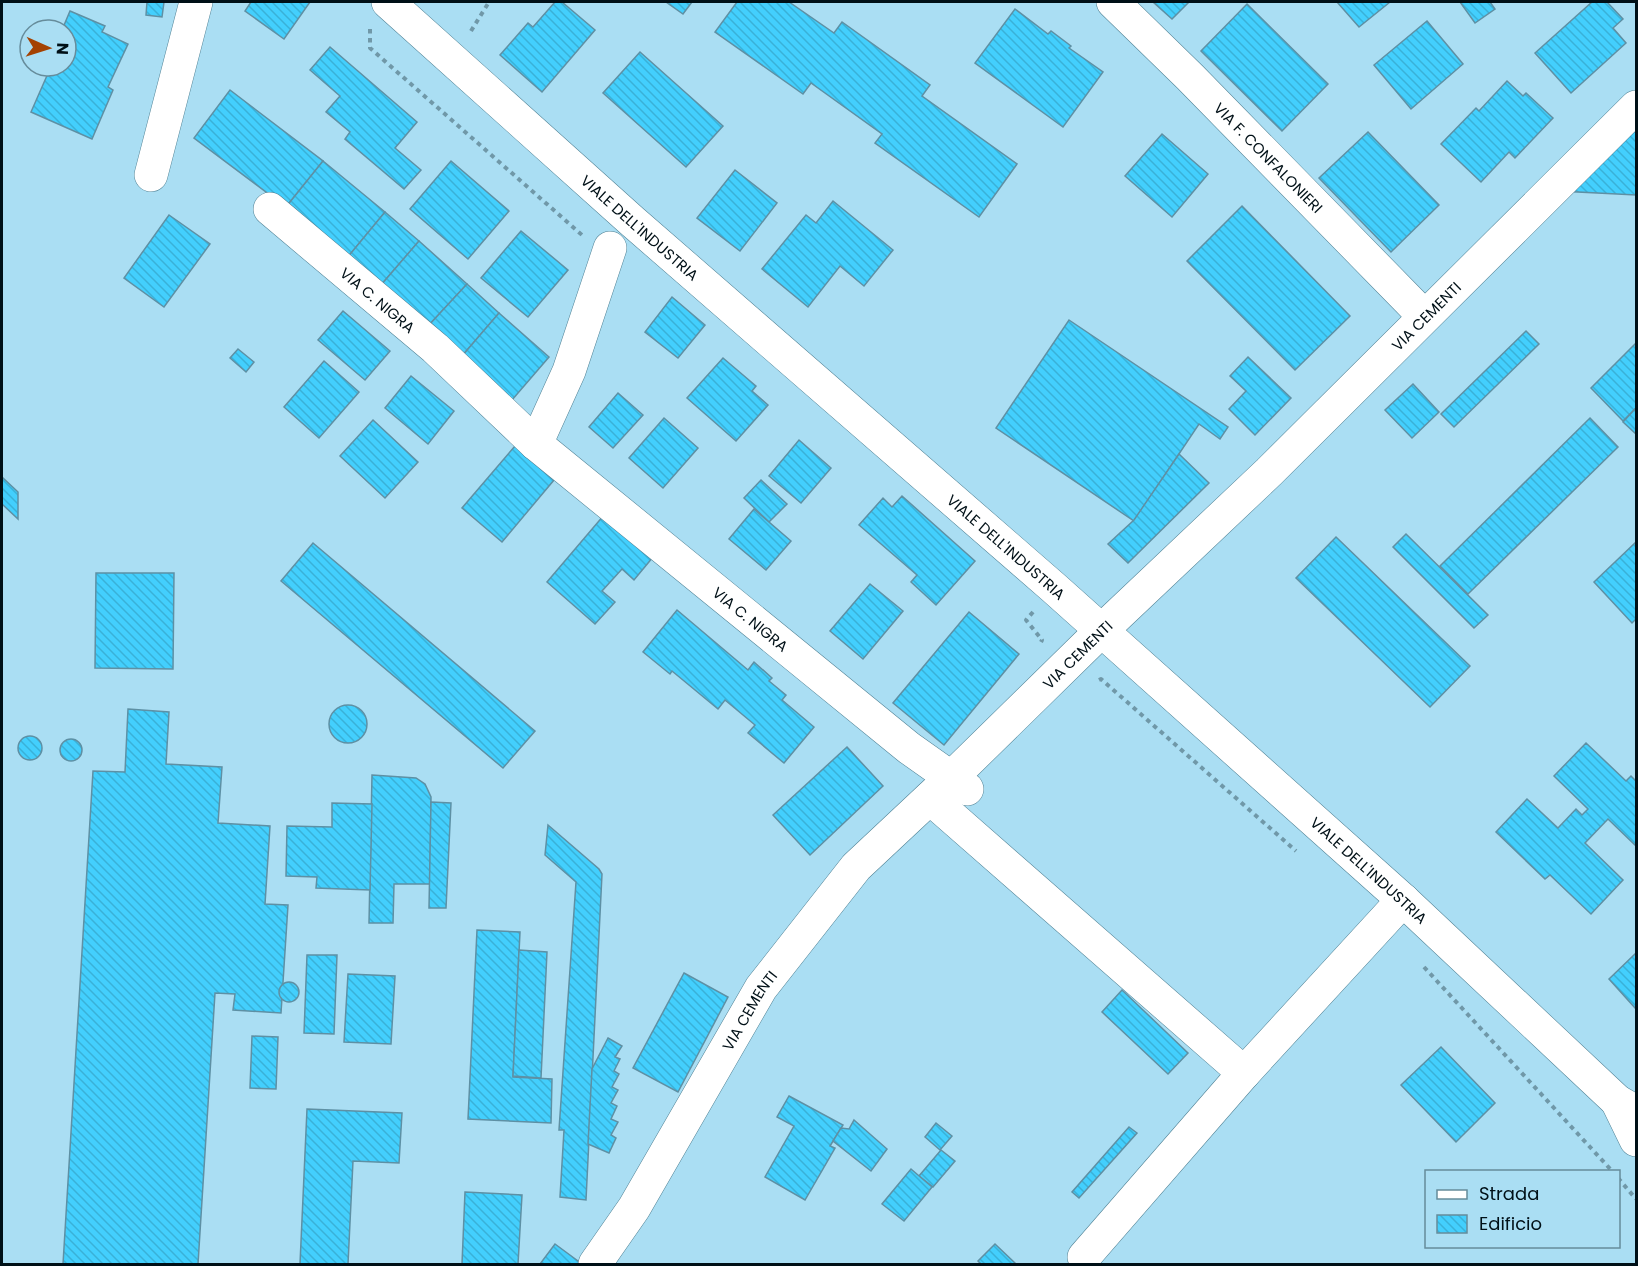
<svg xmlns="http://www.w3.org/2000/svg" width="1638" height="1266" font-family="Poppins,sans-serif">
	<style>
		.building { fill: url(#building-back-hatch); stroke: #5e90a4; stroke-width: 1.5 }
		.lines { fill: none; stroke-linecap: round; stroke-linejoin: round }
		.minor-casing { stroke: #508295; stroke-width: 34 }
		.major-casing { stroke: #508295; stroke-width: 34 }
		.path { stroke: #7098a8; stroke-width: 4; stroke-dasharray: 4.5 4.5; stroke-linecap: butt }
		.minor { stroke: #fff; stroke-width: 33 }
		.major { stroke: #fff; stroke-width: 33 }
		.labels { text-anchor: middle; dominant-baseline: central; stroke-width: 4.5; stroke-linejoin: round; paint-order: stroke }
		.street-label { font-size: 15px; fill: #001017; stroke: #aadef3 }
	</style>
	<defs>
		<pattern id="building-back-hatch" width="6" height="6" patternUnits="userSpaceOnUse" patternTransform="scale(1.5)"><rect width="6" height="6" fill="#43cffd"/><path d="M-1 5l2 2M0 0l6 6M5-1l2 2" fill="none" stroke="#39b1d8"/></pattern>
	</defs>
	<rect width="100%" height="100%" fill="#aadef3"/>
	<g class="building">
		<polygon points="147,2 164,2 162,17 146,15"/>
		<polygon points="251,2 310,2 284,39 245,11"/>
		<polygon points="555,2 562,2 595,30 542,92 500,55 528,23 533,27"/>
		<polygon points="666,2 692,2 683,14"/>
		<polygon points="737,2 789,2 834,33 842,22 930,85 922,96 1017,164 979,217 875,143 882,134 811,83 803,94 715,32"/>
		<polygon points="1153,2 1189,2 1172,19"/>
		<polygon points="1337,2 1390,2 1359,27"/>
		<polygon points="1460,2 1490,2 1495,9 1475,23"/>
		<polygon points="1592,2 1607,2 1623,19 1613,28 1626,43 1571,93 1535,53"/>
		<polygon points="1247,4 1328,84 1282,131 1201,51"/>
		<polygon points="1015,9 1048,34 1051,31 1071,46 1069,48 1103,72 1063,127 975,63"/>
		<polygon points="70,11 105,26 102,32 128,44 108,87 113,90 92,139 31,112 49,71 44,69 46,66 66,66 66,30 62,30"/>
		<polygon points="1427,21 1463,64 1411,109 1374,65"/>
		<polygon points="330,47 417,122 395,148 421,170 404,189 345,139 350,132 326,112 340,96 310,70"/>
		<polygon points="640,52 723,126 686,167 603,93"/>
		<polygon points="1507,81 1523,96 1526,93 1553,118 1515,158 1509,152 1481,182 1441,144 1476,108 1479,111"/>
		<polygon points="230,90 323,161 286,207 194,138"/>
		<polygon points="1629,122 1636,131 1636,195 1559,191"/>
		<polygon points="1368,132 1439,205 1391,252 1319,178"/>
		<polygon points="1162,134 1208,174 1172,217 1125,176"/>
		<polygon points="323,161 385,212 347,258 286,207"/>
		<polygon points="451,161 509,211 468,259 410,209"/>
		<polygon points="735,170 777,203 740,251 697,218"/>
		<polygon points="833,201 893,250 864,286 840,266 808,307 762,269 806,215 816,223"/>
		<polygon points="1242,206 1350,316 1295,370 1187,261"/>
		<polygon points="385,212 419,241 381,285 347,258"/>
		<polygon points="169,215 210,244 164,307 124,278"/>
		<polygon points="521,231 568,270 528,317 481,278"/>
		<polygon points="419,241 467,284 429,325 381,285"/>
		<polygon points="467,284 499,313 462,356 429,325"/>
		<polygon points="672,297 705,325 678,358 645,332"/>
		<polygon points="343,311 390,351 365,380 318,340"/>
		<polygon points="499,313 549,357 512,400 462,356"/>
		<polygon points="1069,320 1228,427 1220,439 1199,424 1134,521 996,428"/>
		<polygon points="1526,331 1539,344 1454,427 1441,414"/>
		<polygon points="1636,343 1636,408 1623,421 1591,388"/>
		<polygon points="238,349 254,362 246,372 230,358"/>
		<polygon points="1248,357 1291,398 1255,435 1229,409 1246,391 1230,376"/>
		<polygon points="723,358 756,386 752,391 768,405 736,441 687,398"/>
		<polygon points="324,361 359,392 319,438 284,407"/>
		<polygon points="411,376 454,411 428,444 385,408"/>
		<polygon points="1413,384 1439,412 1412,438 1385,410"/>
		<polygon points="618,393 643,415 613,448 589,427"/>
		<polygon points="1636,408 1636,434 1623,422"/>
		<polygon points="664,418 698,448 663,488 629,458"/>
		<polygon points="1590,418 1618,447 1468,594 1440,566"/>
		<polygon points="373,420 418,462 385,498 340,456"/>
		<polygon points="799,440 831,468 801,503 769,476"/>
		<polygon points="515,446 554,480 502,542 462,508"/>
		<polygon points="1179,454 1209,483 1128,563 1108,544 1134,520"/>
		<polygon points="2,477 18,492 18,519 2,504"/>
		<polygon points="761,480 787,504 769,522 744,498"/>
		<polygon points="902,496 975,561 936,605 911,582 917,575 859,525 883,498 892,507"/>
		<polygon points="754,509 791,541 766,570 729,539"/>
		<polygon points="604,515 653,557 634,580 622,569 602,591 615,602 595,624 547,582"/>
		<polygon points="1406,534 1488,615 1474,628 1393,547"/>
		<polygon points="1336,537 1470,666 1430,707 1296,578"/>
		<polygon points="1636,542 1636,619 1632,623 1594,582"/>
		<polygon points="313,543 535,731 503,768 281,581"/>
		<polygon points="96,573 174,573 173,669 95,668"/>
		<polygon points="870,584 903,611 863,659 830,631"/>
		<polygon points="677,610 748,670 754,662 772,678 769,681 786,695 782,700 814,727 784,763 748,733 755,725 725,700 718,709 672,671 670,674 643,652"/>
		<polygon points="969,612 1019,654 944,745 893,703"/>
		<circle cx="348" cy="724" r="19"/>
		<polygon points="128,709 169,712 166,764 222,767 218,823 270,826 265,904 288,905 281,1013 233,1010 235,994 215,993 198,1264 63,1264 93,771 125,772"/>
		<circle cx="30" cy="748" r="12"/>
		<circle cx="71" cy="750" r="11"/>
		<polygon points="1586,743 1626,781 1631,776 1636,781 1636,846 1608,819 1585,843 1623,880 1591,914 1550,875 1545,879 1496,832 1527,799 1558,828 1576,809 1582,815 1588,809 1554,776"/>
		<polygon points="847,747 883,786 810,855 773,815"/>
		<polygon points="372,775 416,778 425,784 431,797 430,884 394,884 393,923 369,923"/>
		<polygon points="431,802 451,803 446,908 429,908"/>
		<polygon points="332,803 372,804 370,890 316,888 317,877 286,876 287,826 332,827"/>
		<polygon points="548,825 599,869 602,874 586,1200 560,1197 564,1130 559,1130 576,882 545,855"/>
		<polygon points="477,930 520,932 513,1077 552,1079 551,1123 468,1119"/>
		<polygon points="519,950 547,952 541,1078 513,1076"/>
		<polygon points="1636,953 1636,1009 1609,979"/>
		<polygon points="307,955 337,955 334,1034 304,1033"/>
		<polygon points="684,973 728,997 678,1092 633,1068"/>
		<polygon points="348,974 395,976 391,1044 344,1042"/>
		<circle cx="289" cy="992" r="10"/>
		<polygon points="1122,990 1188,1053 1168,1074 1102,1012"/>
		<polygon points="252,1036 278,1037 276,1089 250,1088"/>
		<polygon points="608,1038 622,1046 615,1057 620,1059 614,1071 619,1074 612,1087 618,1090 611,1103 617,1106 611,1119 618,1122 611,1135 616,1138 609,1153 588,1144 592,1069"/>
		<polygon points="1441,1047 1495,1103 1456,1142 1401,1085"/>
		<polygon points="789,1096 843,1125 830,1146 835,1148 805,1200 765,1177 794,1126 777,1117"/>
		<polygon points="307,1109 402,1113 399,1163 353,1161 348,1264 300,1264"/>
		<polygon points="854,1120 887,1149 871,1171 833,1141 841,1128 849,1129"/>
		<polygon points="936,1123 952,1136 940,1150 925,1137"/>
		<polygon points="1129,1127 1137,1133 1079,1198 1072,1192"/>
		<polygon points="941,1150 955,1161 933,1187 919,1176"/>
		<polygon points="911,1169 932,1187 904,1221 882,1204"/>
		<polygon points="465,1192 522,1195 518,1264 462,1264"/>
		<polygon points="555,1244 582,1264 540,1264"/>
		<polygon points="995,1244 1016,1264 981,1264 978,1261"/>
	</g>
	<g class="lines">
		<defs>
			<g id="minor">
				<path id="s1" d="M1113 2 1190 77 1424 316"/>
				<polyline points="151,175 196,2"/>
				<path id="s2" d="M270 209 435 348 536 444 909 748 967 789"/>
				<polyline points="536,444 569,371 610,248"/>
				<polyline points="930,798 1244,1073 1403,900"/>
				<polyline points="1084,1257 1244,1073"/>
				<path id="s3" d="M595 1264 634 1208 761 988 856 867 951 778 1101 631 1269 472 1636 107"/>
			</g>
			<g id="major">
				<path id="s4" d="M388 2 632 221 1054 588 1403 900 1617 1101 1636 1112"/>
				<polyline points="1617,1101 1636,1140"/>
			</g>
		</defs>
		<use href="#minor" class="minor-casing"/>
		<use href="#major" class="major-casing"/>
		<g class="path">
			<polyline points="370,29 370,48 582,235"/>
			<polyline points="471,31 489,2"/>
			<polyline points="1033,612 1026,620 1042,640 1041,642"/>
			<polyline points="1099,680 1101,679 1296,851"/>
			<polyline points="1424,967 1613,1172"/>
			<polyline points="1618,1178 1636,1199"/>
		</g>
		<use href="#minor" class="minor"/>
		<use href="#major" class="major"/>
	</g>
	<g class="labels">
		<g class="street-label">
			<text stroke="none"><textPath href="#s1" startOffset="220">VIA F. CONFALONIERI</textPath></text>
			<text stroke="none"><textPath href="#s4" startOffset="338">VIALE DELL'INDUSTRIA</textPath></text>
			<text stroke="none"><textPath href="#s2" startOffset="141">VIA C. NIGRA</textPath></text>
			<text stroke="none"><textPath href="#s3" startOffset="1269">VIA CEMENTI</textPath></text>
			<text stroke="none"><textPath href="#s4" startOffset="824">VIALE DELL'INDUSTRIA</textPath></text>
			<text stroke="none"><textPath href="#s2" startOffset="632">VIA C. NIGRA</textPath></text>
			<text stroke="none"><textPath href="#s3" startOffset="783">VIA CEMENTI</textPath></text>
			<text stroke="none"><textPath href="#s4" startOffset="1310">VIALE DELL'INDUSTRIA</textPath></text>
			<text stroke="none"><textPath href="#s3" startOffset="297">VIA CEMENTI</textPath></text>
		</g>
	</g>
	<rect width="1638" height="1266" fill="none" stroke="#001017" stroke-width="6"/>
	<rect x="1425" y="1170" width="195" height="78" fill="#aadef3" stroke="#668c9b" stroke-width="1.5"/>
	<rect x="1437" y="1190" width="30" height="9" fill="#ffffff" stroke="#668c9b" stroke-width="1.5"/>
	<text x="1479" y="1200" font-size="18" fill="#001017">Strada</text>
	<rect x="1437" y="1215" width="30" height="18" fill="url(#building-back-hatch)" stroke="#668c9b" stroke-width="1.5"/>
	<text x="1479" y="1230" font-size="18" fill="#001017">Edificio</text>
	<g transform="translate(48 48) rotate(93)"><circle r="28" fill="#aadef3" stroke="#668c9b" stroke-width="1.5"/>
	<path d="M0-4.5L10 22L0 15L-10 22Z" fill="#a44202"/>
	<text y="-9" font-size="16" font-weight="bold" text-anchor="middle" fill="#001017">N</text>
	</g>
</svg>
